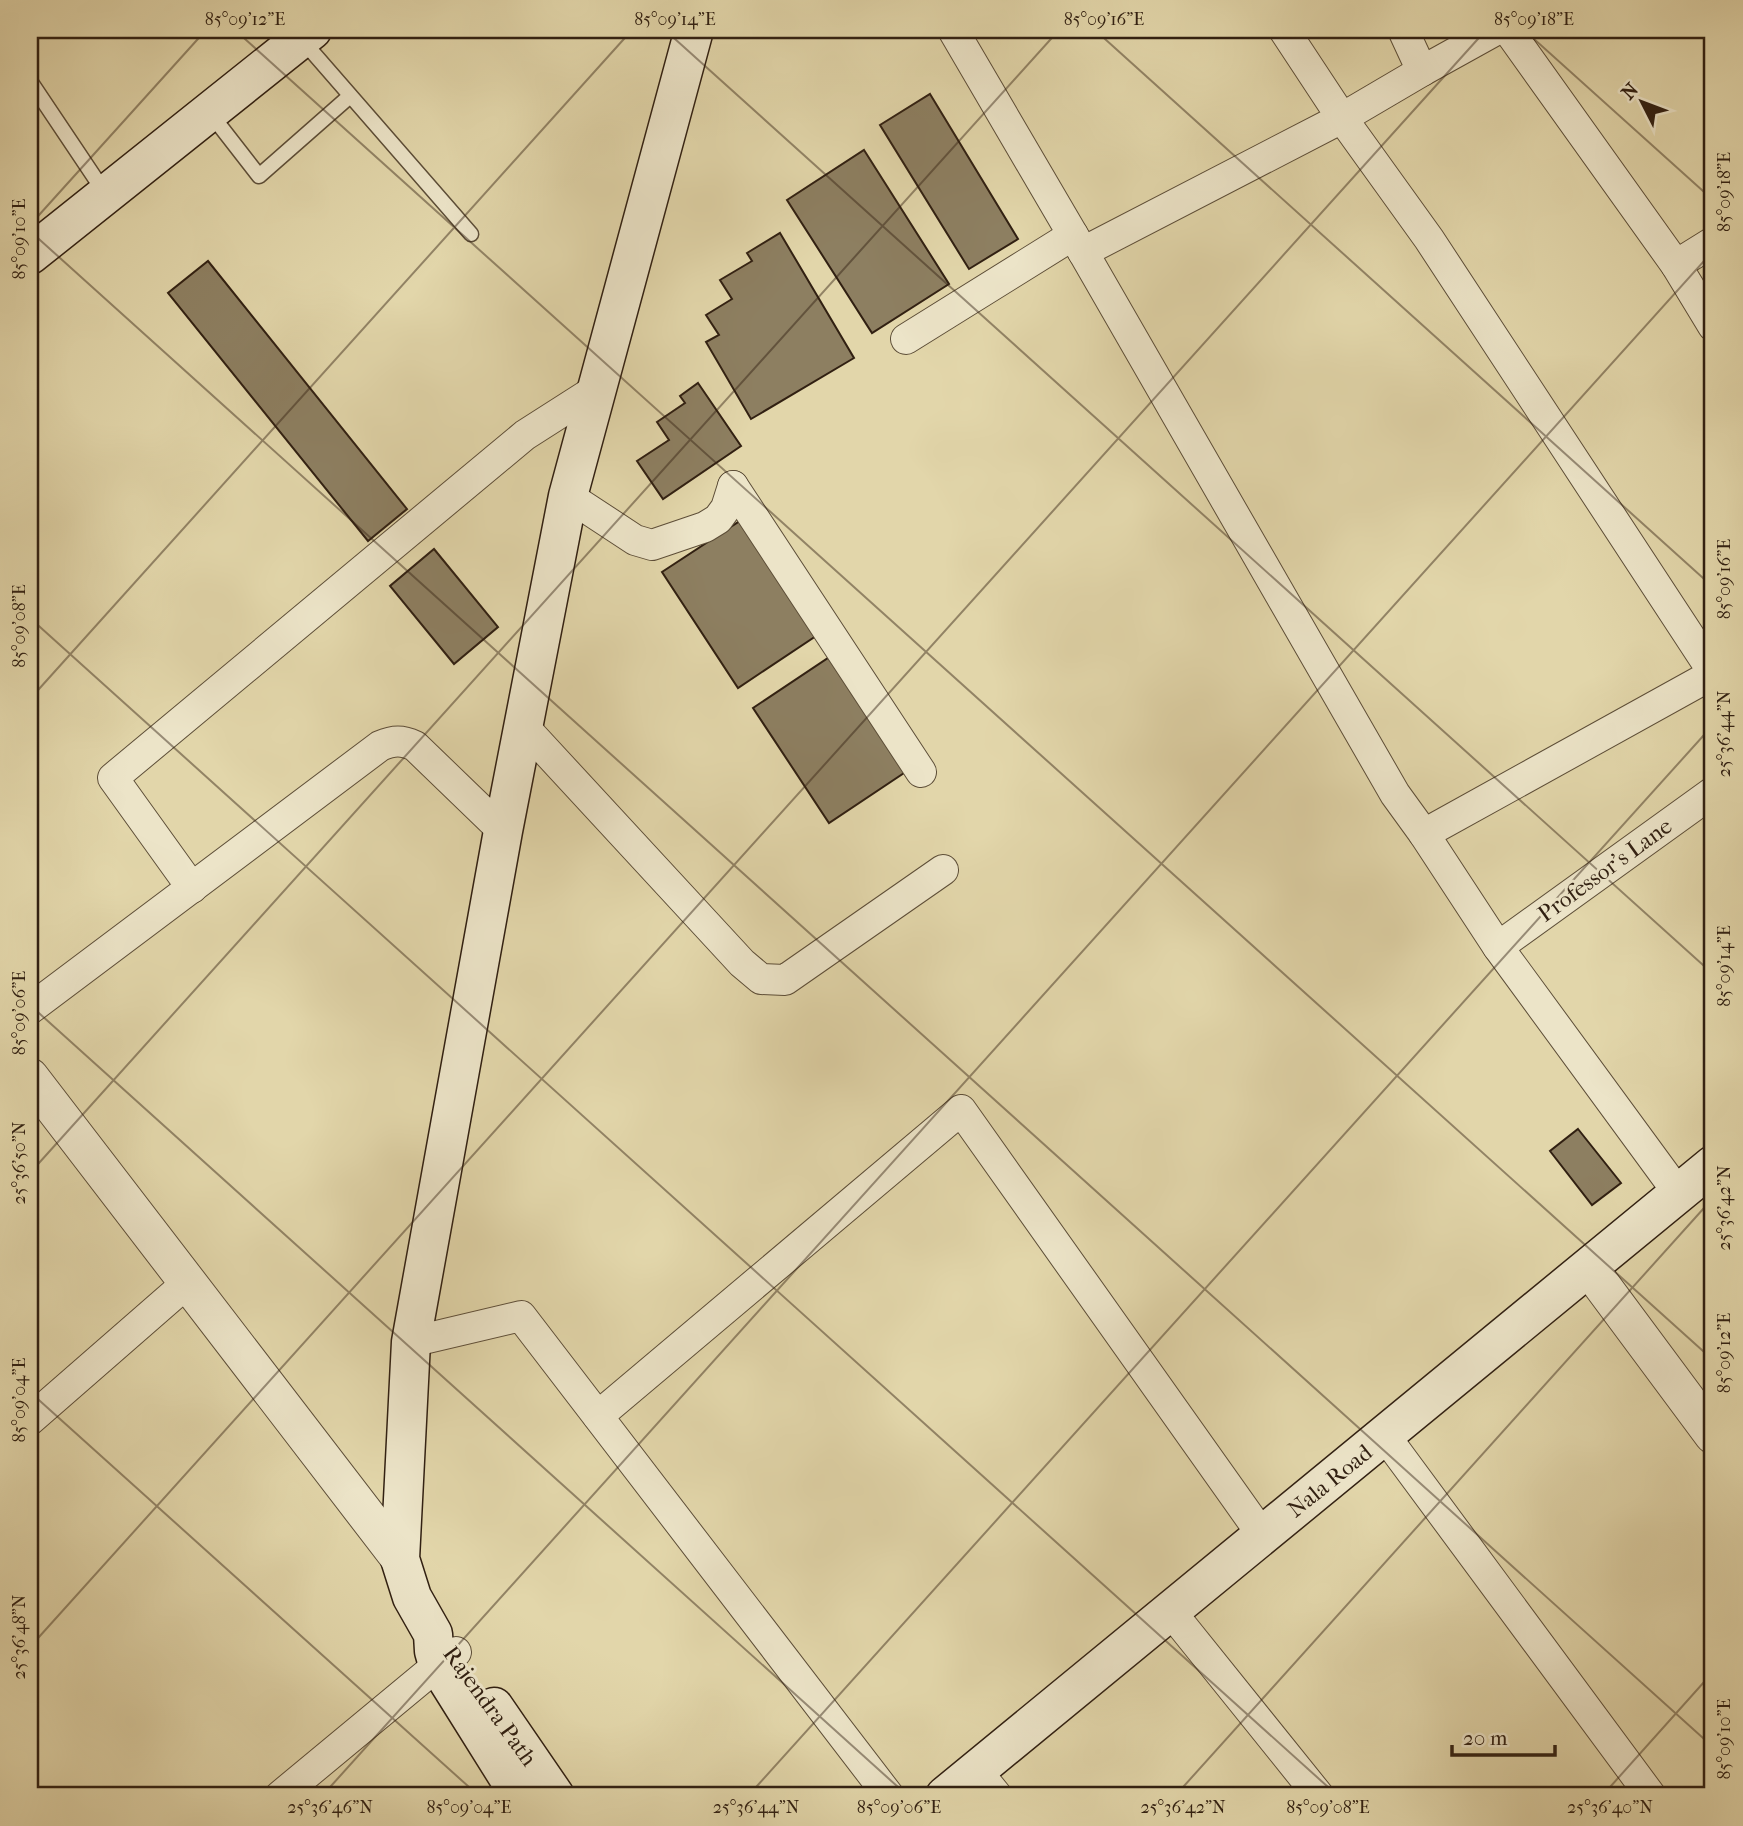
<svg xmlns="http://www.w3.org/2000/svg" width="1743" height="1826" font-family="'IM FELL French Canon',serif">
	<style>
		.building { fill: #8d7f61; stroke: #312012; stroke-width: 2 }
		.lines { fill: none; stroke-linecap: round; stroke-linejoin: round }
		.service-casing { stroke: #5d4e38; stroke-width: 17 }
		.minor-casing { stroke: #5d4e38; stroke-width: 32 }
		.tertiary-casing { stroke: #5d4e38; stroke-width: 39 }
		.secondary-casing { stroke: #312012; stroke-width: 41 }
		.service { stroke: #ece4c8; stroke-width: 14 }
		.minor { stroke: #ece4c8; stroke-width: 30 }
		.tertiary { stroke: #ece4c8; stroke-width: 37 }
		.secondary { stroke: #ece4c8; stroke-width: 38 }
		.ticks { fill: none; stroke: #312012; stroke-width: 2; stroke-opacity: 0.45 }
		.labels { text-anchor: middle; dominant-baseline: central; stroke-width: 6; stroke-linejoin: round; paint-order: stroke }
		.street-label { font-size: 23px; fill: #312012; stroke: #ece4c8 }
		.neatline { fill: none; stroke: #312012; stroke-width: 2.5 }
		.ticks-label { font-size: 18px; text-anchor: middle; fill: #312012 }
	</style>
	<rect width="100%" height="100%" fill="#e2d6aa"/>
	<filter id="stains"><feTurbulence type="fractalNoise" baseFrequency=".00286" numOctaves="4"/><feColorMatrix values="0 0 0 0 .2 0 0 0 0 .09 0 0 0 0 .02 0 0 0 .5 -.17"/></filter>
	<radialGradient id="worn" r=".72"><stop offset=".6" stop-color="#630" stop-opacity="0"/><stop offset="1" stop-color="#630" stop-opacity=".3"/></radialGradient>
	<g class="building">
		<polygon points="930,94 1018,239 969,269 880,125"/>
		<polygon points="864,150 949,284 872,333 787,200"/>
		<polygon points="780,233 854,358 751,419 706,342 719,335 706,315 732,299 720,280 752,261 747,253"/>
		<polygon points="208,261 407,509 368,541 168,293"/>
		<polygon points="698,383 741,446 663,499 637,461 669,440 657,422 685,403 680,396"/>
		<polygon points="746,517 822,632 738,688 662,572"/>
		<polygon points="434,549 498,627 454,664 390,586"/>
		<polygon points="837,652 913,767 829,823 753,708"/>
		<polygon points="1578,1129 1621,1183 1592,1205 1550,1151"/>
	</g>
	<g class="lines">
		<defs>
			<g id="service">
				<polyline points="302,40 471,234"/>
				<polyline points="30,81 105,193"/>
				<polyline points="210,113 259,176 350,96"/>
			</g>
			<g id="minor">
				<polyline points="953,30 1083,252 1395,794 1424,834 1498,947 1679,1194"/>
				<polyline points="1403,30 1422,71"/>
				<polyline points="1496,30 1422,71 1342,118 1429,239 1713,672"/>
				<polyline points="1508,30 1676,265 1713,242"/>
				<polyline points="1083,252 1342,118 1284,30"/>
				<polyline points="1676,265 1713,326"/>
				<polyline points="906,339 1073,235"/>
				<polyline points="733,486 921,772"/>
				<polyline points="568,496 635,540 652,545 705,527 718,519 726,508 733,486"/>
				<polyline points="524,727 742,963 761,979 785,980 943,870"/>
				<polyline points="1424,834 1713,674"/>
				<polyline points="192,888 113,778 525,435 597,389"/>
				<polyline points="1498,947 1713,792"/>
				<path d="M30 1009 380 746C394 740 402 740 415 746L503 831"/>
				<polyline points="411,1342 521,1316 889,1796"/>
				<polyline points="598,1416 961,1110 1263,1536"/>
				<polyline points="30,1420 187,1283"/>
				<polyline points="1385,1436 1651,1796"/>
				<polyline points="1171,1612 1319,1796"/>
				<polyline points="976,1770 997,1796"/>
				<polyline points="280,1796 438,1665 456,1652"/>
			</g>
			<g id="tertiary">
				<polyline points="30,1077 400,1559"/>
				<polyline points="1589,1268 1713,1435"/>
			</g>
			<g id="secondary">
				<polyline points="30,255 312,30"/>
				<polyline points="494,1707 555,1796"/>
				<polyline points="520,1796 438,1665 434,1651 433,1634 412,1597 400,1559 411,1342 503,831 568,496 694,30"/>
				<polyline points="945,1796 1713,1165"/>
			</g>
		</defs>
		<use href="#service" class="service-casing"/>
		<use href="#minor" class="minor-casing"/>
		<use href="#tertiary" class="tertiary-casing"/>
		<use href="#secondary" class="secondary-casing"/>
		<use href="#service" class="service"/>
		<use href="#minor" class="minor"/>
		<use href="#tertiary" class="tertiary"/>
		<use href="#secondary" class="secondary"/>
	</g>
	<path class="ticks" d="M235 30 1713 1360M665 30 1713 974M1095 30 1713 587M1524 30 1713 200M30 225 206 30M30 231 1713 1747M30 618 1338 1796M30 699 632 30M30 1005 908 1796M30 1173 1059 30M30 1392 479 1796M30 1647 1486 30M30 1779 49 1796M322 1796 1713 251M748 1796 1713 725M1175 1796 1713 1198M1602 1796 1713 1672"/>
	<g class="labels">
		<g class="street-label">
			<text transform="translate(1605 870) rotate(-36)">Professor's Lane</text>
			<text transform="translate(1330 1481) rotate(-39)">Nala Road</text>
			<text transform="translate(490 1706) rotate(54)">Rajendra Path</text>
		</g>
	</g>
	<rect width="1743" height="1826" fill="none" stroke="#e2d6aa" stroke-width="77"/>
	<g transform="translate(1642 102) rotate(312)" stroke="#ece4c8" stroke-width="5" paint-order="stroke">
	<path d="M0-5L12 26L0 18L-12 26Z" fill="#312012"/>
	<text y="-10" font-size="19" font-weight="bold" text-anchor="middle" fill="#312012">N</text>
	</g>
	<path d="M1452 1745v10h103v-10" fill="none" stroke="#312012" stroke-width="3.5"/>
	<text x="1463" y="1745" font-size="21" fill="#312012" stroke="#ece4c8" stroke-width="5" paint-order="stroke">20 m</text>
	<rect x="38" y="38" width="1666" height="1749" class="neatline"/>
	<g class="ticks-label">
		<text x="245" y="25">85°09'12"E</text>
		<text x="675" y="25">85°09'14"E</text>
		<text x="1104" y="25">85°09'16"E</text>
		<text x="1534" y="25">85°09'18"E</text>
		<text transform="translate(1724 192) rotate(-90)" y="6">85°09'18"E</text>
		<text transform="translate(19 239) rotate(-90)" y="6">85°09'10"E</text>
		<text transform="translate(1724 579) rotate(-90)" y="6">85°09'16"E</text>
		<text transform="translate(19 626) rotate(-90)" y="6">85°09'08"E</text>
		<text transform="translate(1724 734) rotate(-90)" y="6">25°36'44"N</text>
		<text transform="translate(1724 966) rotate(-90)" y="6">85°09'14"E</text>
		<text transform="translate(19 1013) rotate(-90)" y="6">85°09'06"E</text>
		<text transform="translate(19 1163) rotate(-90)" y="6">25°36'50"N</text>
		<text transform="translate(1724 1208) rotate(-90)" y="6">25°36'42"N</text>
		<text transform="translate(1724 1353) rotate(-90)" y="6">85°09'12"E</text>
		<text transform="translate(19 1400) rotate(-90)" y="6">85°09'04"E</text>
		<text transform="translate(19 1637) rotate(-90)" y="6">25°36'48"N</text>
		<text transform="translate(1724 1739) rotate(-90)" y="6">85°09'10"E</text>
		<text x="330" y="1813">25°36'46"N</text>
		<text x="469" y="1813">85°09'04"E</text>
		<text x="756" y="1813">25°36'44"N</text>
		<text x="899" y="1813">85°09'06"E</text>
		<text x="1183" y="1813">25°36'42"N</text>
		<text x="1328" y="1813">85°09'08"E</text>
		<text x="1610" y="1813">25°36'40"N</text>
	</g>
	<rect width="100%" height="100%" filter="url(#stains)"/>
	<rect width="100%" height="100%" fill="url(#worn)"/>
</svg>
